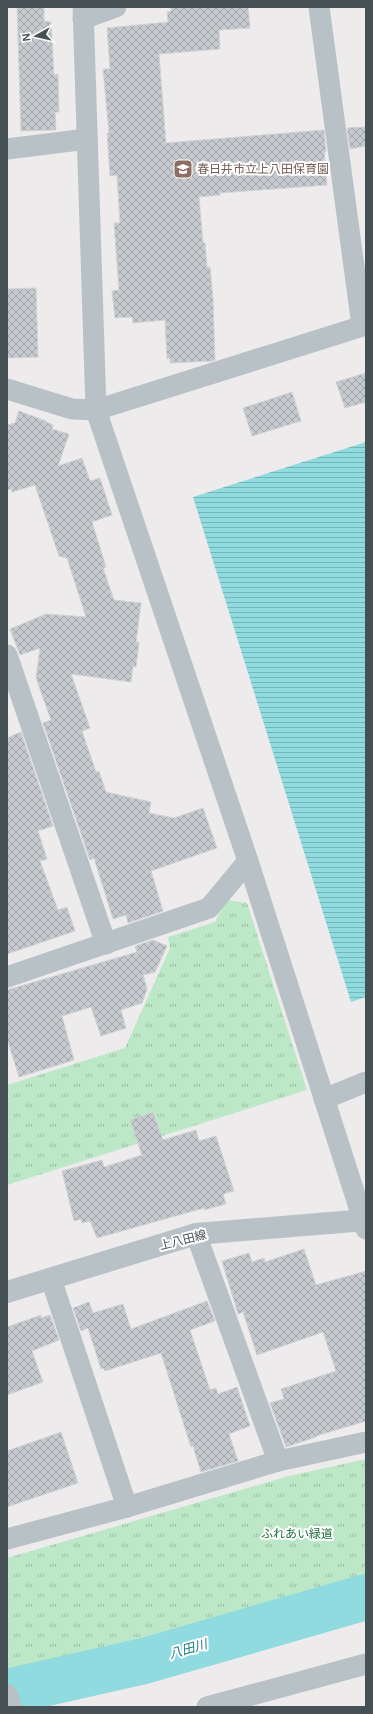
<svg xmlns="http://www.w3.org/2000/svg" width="373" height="1714" font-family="Arial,'Noto Sans JP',sans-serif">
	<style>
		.grass { fill: url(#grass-tufts) }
		.water { fill: url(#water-rules) }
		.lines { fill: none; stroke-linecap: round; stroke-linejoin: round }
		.river { stroke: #8fdbe0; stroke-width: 46 }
		.building { fill: url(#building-cross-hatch); stroke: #d0d3d6 }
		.minor { stroke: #b8c2c6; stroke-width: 21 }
		.tertiary { stroke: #b8c2c6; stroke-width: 22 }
		.labels { text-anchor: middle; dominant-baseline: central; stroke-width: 4; stroke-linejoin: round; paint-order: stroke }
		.education-label { font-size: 12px; fill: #785e54; stroke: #fff; text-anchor: start }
		.street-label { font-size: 12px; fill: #465156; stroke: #fff }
		.park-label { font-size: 12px; fill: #206e3c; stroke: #fff }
		.water-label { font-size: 13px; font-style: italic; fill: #1b8086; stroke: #fff }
	</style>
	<defs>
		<pattern id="grass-tufts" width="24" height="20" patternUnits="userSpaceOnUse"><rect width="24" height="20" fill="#bde8c7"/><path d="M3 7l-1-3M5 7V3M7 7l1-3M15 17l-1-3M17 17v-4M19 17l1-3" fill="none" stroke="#9bbea4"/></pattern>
		<pattern id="water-rules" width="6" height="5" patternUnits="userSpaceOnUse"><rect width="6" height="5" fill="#8fdbe0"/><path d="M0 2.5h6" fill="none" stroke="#77b4b8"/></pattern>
		<pattern id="building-cross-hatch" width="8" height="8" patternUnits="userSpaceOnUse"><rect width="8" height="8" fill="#c6c9cd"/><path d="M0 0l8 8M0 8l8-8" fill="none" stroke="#a3a6a9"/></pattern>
	</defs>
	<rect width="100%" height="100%" fill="#eeebec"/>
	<g class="grass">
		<polygon points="226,900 247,903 307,1090 7,1185 7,1085 125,1048 170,948 168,937 215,922"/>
		<polygon points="366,1459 366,1574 37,1668 7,1673 7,1558 289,1476"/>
	</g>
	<polygon class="water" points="366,442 366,997 351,1002 193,497"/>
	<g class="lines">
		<polyline class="river" points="7,1692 144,1661 366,1597"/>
	</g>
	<g class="building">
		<polygon points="17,7 44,7 44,21 51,22 54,75 58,74 59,112 55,112 56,130 21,131"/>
		<polygon points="171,7 248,7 250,28 219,30 220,49 159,54 166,143 324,130 326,152 324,152 327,185 220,193 220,195 199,197 203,243 205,243 207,267 210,267 213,299 215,360 212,361 170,363 170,358 167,359 165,320 133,323 132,317 115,318 112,291 119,290 114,223 120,223 117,175 110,176 107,133 109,133 103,69 110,69 107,28 168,22 167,12 171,11"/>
		<polygon points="366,127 366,146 350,149 347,128"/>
		<polygon points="36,288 38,357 7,358 7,289"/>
		<polygon points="366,373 366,402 345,408 336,382"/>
		<polygon points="292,392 301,421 252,436 243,408"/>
		<polygon points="19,411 46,421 46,422 53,425 52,429 69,434 58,466 82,458 90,481 100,478 112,515 92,522 106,567 103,568 114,600 141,603 136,642 139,642 136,667 133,666 131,682 71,674 90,728 82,731 96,772 99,771 106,792 151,802 149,813 174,818 203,808 217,848 151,871 163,911 128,923 126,915 113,919 94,858 90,860 43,723 51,720 36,678 40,648 20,655 10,629 46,614 86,617 67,558 59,556 35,485 12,492 11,489 7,490 7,425 15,423"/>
		<polygon points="21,732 53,826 38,831 47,859 40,861 58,910 67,907 75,931 7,954 7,738"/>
		<polygon points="153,940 167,946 155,972 143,975 147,989 142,1003 121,1010 126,1028 101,1036 91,1007 62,1016 74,1060 19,1077 7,1039 7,990 137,952 135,946"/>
		<polygon points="153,1112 163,1140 196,1130 199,1141 216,1136 234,1191 223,1194 226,1204 204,1210 204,1208 97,1238 90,1221 82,1223 81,1219 74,1221 62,1171 102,1160 104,1167 142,1155 130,1120"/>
		<polygon points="304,1249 316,1285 366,1271 366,1421 316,1436 316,1437 286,1447 270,1403 284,1399 281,1389 336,1371 323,1332 257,1355 243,1312 238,1314 222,1261 249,1253 252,1262 264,1258 265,1262"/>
		<polygon points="207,1301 215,1321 190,1330 210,1390 216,1388 218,1394 237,1387 250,1426 229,1434 238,1461 201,1472 193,1446 191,1447 161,1353 105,1371 104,1368 101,1369 88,1328 81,1331 73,1308 89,1302 93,1313 123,1304 131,1329"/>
		<polygon points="41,1315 41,1318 50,1315 59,1340 32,1351 43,1382 7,1395 7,1327"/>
		<polygon points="61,1432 78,1483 7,1507 7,1451"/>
	</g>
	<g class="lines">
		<g class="minor">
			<polyline points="83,7 96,410 248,861 366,1229"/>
			<polyline points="319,7 362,326"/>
			<polyline points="83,19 116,7"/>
			<polyline points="7,149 87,139"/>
			<polyline points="7,389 72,409 96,410 366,325"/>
			<polyline points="7,655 106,944"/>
			<polyline points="7,977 209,908 248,861"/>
			<polyline points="324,1099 366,1082"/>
			<polyline points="196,1234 278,1461"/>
			<polyline points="51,1279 127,1507"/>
			<polyline points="7,1539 127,1507 278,1461 366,1442"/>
			<polyline points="207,1707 366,1664"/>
		</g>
		<g class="tertiary">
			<polyline points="7,1292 196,1234 366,1220"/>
			<polyline points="7,1695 11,1707"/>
		</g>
	</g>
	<defs>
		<symbol id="school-square" viewBox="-11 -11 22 22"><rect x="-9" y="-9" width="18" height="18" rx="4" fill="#8d6e63" stroke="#fff"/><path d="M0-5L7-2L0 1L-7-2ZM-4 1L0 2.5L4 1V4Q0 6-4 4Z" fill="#fff"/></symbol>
	</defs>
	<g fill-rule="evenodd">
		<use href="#school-square" x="172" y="158" width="22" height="22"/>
	</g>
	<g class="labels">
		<g class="education-label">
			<text x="197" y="169">春日井市立上八田保育園</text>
		</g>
		<g class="street-label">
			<text transform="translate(183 1240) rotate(-14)">上八田線</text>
		</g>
		<g class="park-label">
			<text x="297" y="1534">ふれあい緑道</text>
		</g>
		<g class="water-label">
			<text transform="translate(188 1649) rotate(-16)">八田川</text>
		</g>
	</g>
	<rect width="373" height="1714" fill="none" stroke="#465156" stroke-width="16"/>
	<g transform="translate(36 36) rotate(262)" stroke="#ffffff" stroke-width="3" paint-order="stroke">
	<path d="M0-3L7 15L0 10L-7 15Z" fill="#465156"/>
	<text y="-6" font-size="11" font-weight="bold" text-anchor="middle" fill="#465156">N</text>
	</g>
</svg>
